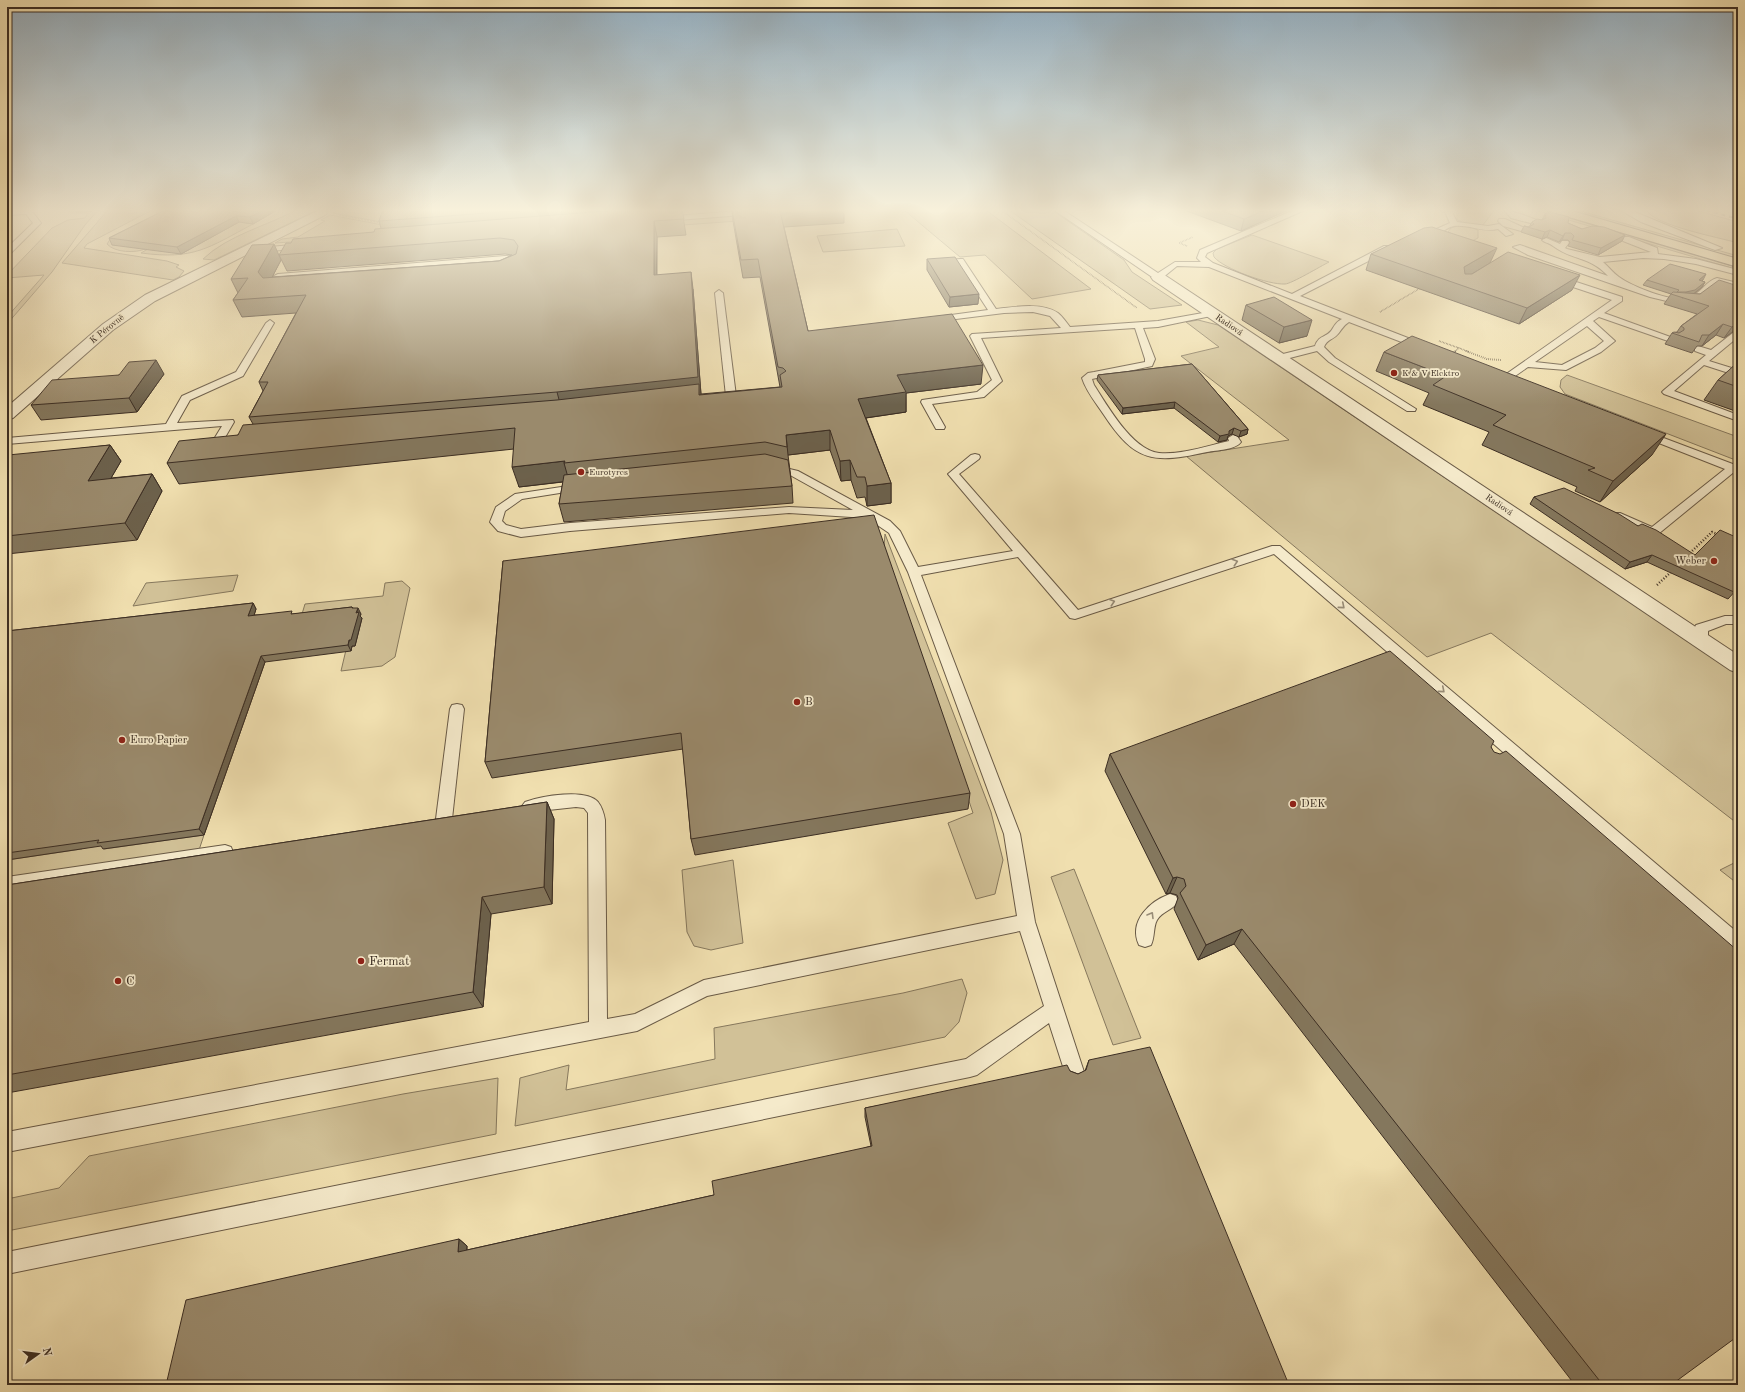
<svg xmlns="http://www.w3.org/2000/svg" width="1745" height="1392" font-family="'Old Standard TT',serif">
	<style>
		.green { fill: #d1c197; stroke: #86785d }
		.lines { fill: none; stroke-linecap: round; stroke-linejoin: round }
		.lane-casing { stroke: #695a46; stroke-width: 2 }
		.street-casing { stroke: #695a46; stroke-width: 2 }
		.highway-casing { stroke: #3c2e23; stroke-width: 2 }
		.path-far2 { stroke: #3c2e23; stroke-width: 1.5; stroke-dasharray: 0.5 1; stroke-linecap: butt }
		.path-far1 { stroke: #3c2e23; stroke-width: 2; stroke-dasharray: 0.5 1.5; stroke-linecap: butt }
		.path { stroke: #3c2e23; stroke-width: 2.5; stroke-dasharray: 1 2; stroke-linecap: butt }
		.lane { fill: #f5eacb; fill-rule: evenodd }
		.street { fill: #f5eacb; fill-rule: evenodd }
		.highway { fill: #f0dfaf; fill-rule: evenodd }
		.rail { stroke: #3c2e23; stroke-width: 2; stroke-dasharray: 4 4; stroke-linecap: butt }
		.wall { fill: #84775d; stroke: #3c2e23 }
		.shaded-wall { fill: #6c614c; stroke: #3c2e23 }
		.building { fill: #9a8a6c; stroke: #3c2e23 }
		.oneway { stroke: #988c77 }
		.poi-dot { fill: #8f2418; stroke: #f5eacb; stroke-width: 1.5 }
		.labels { text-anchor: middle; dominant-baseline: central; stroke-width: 3.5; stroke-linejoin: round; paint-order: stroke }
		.far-street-label { font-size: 9px; fill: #3c2e23; stroke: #f5eacb }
		.far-poi-label { font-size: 9px; fill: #3c2e23; stroke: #f5eacb; text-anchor: start }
		.poi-label { font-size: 11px; fill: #3c2e23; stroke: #f5eacb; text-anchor: start }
		.near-poi-label { font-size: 13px; fill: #3c2e23; stroke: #f5eacb; text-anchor: start }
	</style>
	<rect width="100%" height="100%" fill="#f0dfaf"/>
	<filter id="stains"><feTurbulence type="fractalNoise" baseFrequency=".005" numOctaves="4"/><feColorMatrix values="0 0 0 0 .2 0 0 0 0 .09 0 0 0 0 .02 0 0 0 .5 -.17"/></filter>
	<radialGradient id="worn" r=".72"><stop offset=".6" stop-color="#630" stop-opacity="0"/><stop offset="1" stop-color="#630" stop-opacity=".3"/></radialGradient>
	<g class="green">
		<polygon points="66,210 81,213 98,210 85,225 52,272 7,324 7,317 44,275 7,278 7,275 52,228 68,220 85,218 88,213 72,213"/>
		<polygon points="108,210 152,210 87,244 84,248 167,261 179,265 176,267 184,271 179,277 173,280 62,263"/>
		<path d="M296 210H317L214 260 203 259C228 235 267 226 296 210Z"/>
		<polygon points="338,210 394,210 392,224 333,213"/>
		<polygon points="904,210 986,210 1091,289 1032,299 985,255 960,257"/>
		<polygon points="1009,210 1052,210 1124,260 1132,272 1182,305 1150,309"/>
		<path d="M1457 210H1494V211L1482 226C1473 225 1464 225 1457 219Z"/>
		<polygon points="1535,210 1542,210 1738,268 1738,270"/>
		<polygon points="1569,210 1577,210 1738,256 1738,259"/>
		<path d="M1646 210H1695L1738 222V243C1718 237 1656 226 1646 210Z"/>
		<polygon points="330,215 388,226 370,234 368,237 275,243 282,239 298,237 325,221 321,220"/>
		<polygon points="743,215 751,220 683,225 668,221"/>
		<path d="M239 222 253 224C208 248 194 260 141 253L148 249 181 253Z"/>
		<polygon points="1458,226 1470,227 1478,230 1478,238 1470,242 1448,232 1451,228"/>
		<polygon points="897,229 905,246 823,252 817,236"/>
		<path d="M1252 235 1329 262C1321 266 1291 284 1285 284 1269 285 1224 269 1214 257L1213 253 1217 249Z"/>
		<path d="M111 238 145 249C136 253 115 253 107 244Z"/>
		<polygon points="1198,320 1218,325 1738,675 1738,824 1491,633 1427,657 1186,456 1289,440 1181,356 1219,347 1186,322"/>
		<polygon points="1567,375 1738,437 1738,461 1565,394 1560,387 1561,380"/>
		<polygon points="885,534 991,812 1003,860 995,894 976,899 948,823 973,813 884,547"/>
		<polygon points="238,575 233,591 133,606 146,583"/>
		<polygon points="402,581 410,588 395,657 382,666 341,671 354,616 299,624 305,604 383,596 385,583"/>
		<polygon points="204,835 199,850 7,877 7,860 82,849 84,844 107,841 104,849"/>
		<polygon points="733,860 743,943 711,950 694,946 687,932 682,870"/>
		<polygon points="1738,861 1738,884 1720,870"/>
		<polygon points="1074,869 1141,1038 1113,1045 1051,877"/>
		<polygon points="962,979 967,993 959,1022 945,1037 515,1126 520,1078 569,1065 566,1090 715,1059 714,1028 903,993"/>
		<polygon points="498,1078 496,1134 7,1231 7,1199 59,1188 89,1156 403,1094"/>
	</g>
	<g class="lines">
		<defs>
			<g id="lane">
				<polygon points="31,210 41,223 10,254 7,254 7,248 33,223 26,214 7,215 7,211"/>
				<polygon points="750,210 786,210 782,212 664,221 660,219 664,217"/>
				<path d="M1054 210H1063L1158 273 1175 262H1201L1197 258 1200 250 1294 210H1305L1207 253 1205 257 1213 263 1292 294 1384 246H1390V250L1300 296 1426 345V349H1420L1349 322C1343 326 1342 329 1338 334 1333 340 1327 339 1324 347L1335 358 1416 409 1415 411H1407L1329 362 1317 351 1278 361 1273 358 1275 356 1315 346C1319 335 1325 338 1331 331 1335 325 1336 322 1342 319L1209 267 1177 266 1161 279H1155Z"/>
				<path d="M1440 210H1451L1457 222 1488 226 1499 224 1513 234 1506 236 1498 229C1483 233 1469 224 1454 226 1443 228 1436 241 1423 239V235L1450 223 1445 212Z"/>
				<path d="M1504 210C1510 210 1537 219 1542 223L1538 225 1511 218Z"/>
				<polygon points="1620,210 1630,210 1722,248 1715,250 1641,222"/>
				<polygon points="1499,219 1505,219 1529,230 1525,232 1503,226 1498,221"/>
				<path d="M1623 237H1629L1657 248 1658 254 1696 259 1738 270V275L1696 264 1664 259 1643 258 1603 262C1609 267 1613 273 1619 277 1631 286 1675 304 1689 298 1700 294 1706 281 1717 278L1738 283V289L1718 284 1693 303H1675L1650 297 1528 255 1513 247 1520 245 1608 276C1590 256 1573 261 1553 246 1550 243 1545 243 1542 240L1546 238 1560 244 1562 241H1568L1569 243 1565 248 1567 249 1600 257 1651 252 1623 241Z"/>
				<polygon points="303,244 306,244 306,248 258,252 254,250 258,248"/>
				<path d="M505 256C512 256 517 256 521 262L518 272 504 276 271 293 267 290 274 276 278 274ZM505 260 513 262 511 269 503 272 277 287 281 278Z"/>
				<path d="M960 259H963L996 309C1014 307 1042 302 1058 313 1063 317 1066 322 1070 327L1158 321 1214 311 1215 313 1211 316 1158 327 1143 328 1155 359 1152 366 1092 379 1094 385C1107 405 1132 450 1159 453 1181 455 1207 446 1229 441L1228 438 1233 435 1237 436 1241 442C1235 450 1217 450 1207 452 1153 464 1135 462 1104 415 1096 403 1086 391 1082 378L1088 373 1094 372 1145 362V359L1135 328 981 338 1002 381 984 397 932 404 945 427 944 429H936L921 402 922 400 977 392 992 380 970 336 972 334 1061 328 1050 316 1033 312 1004 313 948 320V316L951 315 988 310 958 264 939 265 935 263 939 261Z"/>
				<path d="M1555 277H1561L1622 297V301L1604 313 1676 339 1671 342 1668 341 1599 317 1593 321 1615 341 1601 352 1566 370 1528 367 1508 381H1502L1500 379 1502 377 1612 300 1555 281ZM1587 326 1604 341 1595 348 1562 365 1535 362Z"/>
				<polygon points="719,290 723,293 736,396 731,399 726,396 715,293"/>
				<polygon points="270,320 274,323 243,376 190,400 177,423 233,420 234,422 220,446 212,446 211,444 222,426 7,444 7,438 166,424 182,396 236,372 266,323"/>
				<polygon points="1738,329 1738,337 1709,361 1738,370 1738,376 1704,365 1674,391 1738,415 1738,421 1664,394 1662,392 1664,390 1706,355 1695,351 1695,347 1698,346 1711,350"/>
				<polygon points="1645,431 1738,466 1738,473 1734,472 1657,535 1653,536 1612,517 1610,515 1612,513 1620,513 1652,527 1725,469 1641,436 1640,434 1641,432"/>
				<path d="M975 454 979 455 980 457 979 459 959 474 1078 610 1272 546H1280L1738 933V952L1732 950 1274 554 1075 619 1070 618 1018 557 921 575 1020 834 1035 922 1084 1072 1081 1079 1074 1082 1067 1079 1049 1023 977 1075 970 1077 7 1274V1252L966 1059 1044 1006 1020 931 707 996 637 1031 7 1152V1132L589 1022 588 813 584 808 576 807 530 812 525 810 522 806 525 802C541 796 586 788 598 802 602 807 604 814 605 820L607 1019 635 1014 704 980 1017 916 1004 834 908 572 889 533 867 518 789 513 570 531 521 537 498 531 490 522 496 507 515 494 581 484 587 487 585 489 522 499 505 511 502 521 506 525 521 529 570 523 789 507 853 510 790 475 769 470 768 468 769 466 773 465 798 471 890 521 900 531 918 567 1013 551 948 474 971 455Z"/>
				<path d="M1725 616H1738V624H1726L1708 631V640L1706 643H1696C1693 638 1693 630 1696 625Z"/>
				<polygon points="457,704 462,705 464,709 452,819 450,824 444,825 438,824 436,819 450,709 452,705"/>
				<polygon points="225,845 231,847 233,852 231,857 225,859 7,891 7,877"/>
				<path d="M1170 894 1176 896 1178 901C1174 910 1162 911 1157 920 1153 927 1155 937 1151 945L1145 947 1139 945C1128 921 1150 901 1170 894Z"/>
			</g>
			<g id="street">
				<polygon points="317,211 325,211 327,213 325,215 155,301 113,330 13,418 7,420 7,407 103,324 145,295"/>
				<polygon points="1158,273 1163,274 1738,655 1738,673 1730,670 1153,280 1151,277"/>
			</g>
			<polygon id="highway" points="1550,210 1569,210 1738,259 1738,267 1552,212"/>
		</defs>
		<use href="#lane" class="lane-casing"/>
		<use href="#street" class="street-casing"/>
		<use href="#highway" class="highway-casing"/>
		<g class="path-far2">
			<polyline points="1001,210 1137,308"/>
			<polyline points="339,215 381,223"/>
			<polyline points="1187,246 1179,243 1193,237"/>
			<polyline points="1380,312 1422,287"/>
			<polyline points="1439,341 1459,348"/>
			<polyline points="1454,352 1459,348 1469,352"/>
		</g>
		<g class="path-far1">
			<polyline points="1466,351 1487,359 1501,360"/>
			<polyline points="1452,354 1456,351"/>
		</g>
		<g class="path">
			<polyline points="1690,553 1712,532 1719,535"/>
			<polyline points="1657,585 1672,571"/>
		</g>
		<use href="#lane" class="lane"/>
		<use href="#street" class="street"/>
		<use href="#highway" class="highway"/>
		<polyline class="rail" points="1706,210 1738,219"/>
	</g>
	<g class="wall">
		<polygon points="74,210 93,210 85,212 76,212"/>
		<polygon points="165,210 277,210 253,224 239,222 181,254 112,245 109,238"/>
		<polygon points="383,210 682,210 686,235 657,237 657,275 693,289 701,394 780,387 760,277 743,278 733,221 732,210 844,210 844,223 784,227 808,331 981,384 906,393 906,412 866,418 891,483 891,503 867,506 865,497 857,498 851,480 841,481 830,450 788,455 792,486 793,503 564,522 559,504 563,482 519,487 514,449 179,484 167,463 238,435 253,424 249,417 263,391 259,382 296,313 242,317 233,300 238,293 231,279 281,260 272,277 499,261 512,255 505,254 287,271 279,255 374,232 381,228 379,221"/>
		<polygon points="1184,210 1288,210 1241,231"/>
		<polygon points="1545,214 1582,229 1625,235 1622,241 1598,255 1568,246 1570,242 1568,240 1562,240 1559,242 1547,237 1542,239 1521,232 1524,226 1529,227 1532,222 1542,220"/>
		<polygon points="1371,254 1490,263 1572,290 1519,324 1366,270"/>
		<polygon points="927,259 978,304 949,307 927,270"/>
		<polygon points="1647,280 1703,280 1702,281 1705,282 1702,287 1694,294 1700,294 1738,286 1738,328 1724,338 1716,335 1702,346 1697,346 1692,353 1665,344 1672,333 1677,332 1681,326 1697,314 1664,304 1671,294 1643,285"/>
		<polygon points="1246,305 1307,336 1279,343 1242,320"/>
		<polygon points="1738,337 1738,342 1735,341"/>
		<polygon points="1384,352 1652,455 1600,502 1575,491 1577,487 1482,445 1489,432 1423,405 1429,393 1376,371"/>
		<polygon points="1738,362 1738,412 1704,400 1718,380"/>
		<polygon points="1192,364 1248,429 1247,434 1239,437 1232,434 1228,436 1227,440 1218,442 1174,408 1122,414 1097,380 1098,375"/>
		<polygon points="164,374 137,412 41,420 31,405 119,375"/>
		<polygon points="110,445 121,461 111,478 152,474 162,491 137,540 7,554 7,457"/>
		<polygon points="1534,497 1638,526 1738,588 1728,599 1647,562 1625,569 1530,504"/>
		<polygon points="503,561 970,793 968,809 695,855 691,839 683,749 492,778 485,762"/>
		<polygon points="253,603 256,609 254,615 294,614 352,607 353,608 361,614 360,616 362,618 355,646 352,646 351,651 265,662 204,835 103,849 101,846 7,860 7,631"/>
		<polygon points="1491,747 1671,1385 1575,1385 1234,944 1198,960 1174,909 1178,898 1177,895 1170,893 1166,894 1105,771 1110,754"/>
		<polygon points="547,802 554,819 552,904 491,914 483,1007 7,1093 7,885"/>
		<polygon points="1089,1060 1289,1385 166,1385 459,1239 467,1246 467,1250 714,1195 871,1146 865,1117 865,1108 1070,1071 1078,1074 1085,1071"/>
	</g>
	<g class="shaded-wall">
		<polygon points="84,210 93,210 85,212"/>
		<polygon points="263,210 277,210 253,224 250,217"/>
		<polygon points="1265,210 1288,210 1241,231 1244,219"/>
		<polygon points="236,216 239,222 181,254 177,247"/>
		<polygon points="654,221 657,237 656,292 654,275"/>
		<polygon points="1550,230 1547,237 1542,239 1545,232"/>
		<polygon points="1565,233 1562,240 1559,242"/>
		<polygon points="1625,235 1622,241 1598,255 1601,248"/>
		<polygon points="274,244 281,260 266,289 258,272"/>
		<polygon points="1497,248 1490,263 1457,283 1464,267"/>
		<polygon points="691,272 693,289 701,395 562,411 557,392"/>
		<polygon points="1706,274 1703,280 1696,285 1699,280"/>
		<polygon points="1580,275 1572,290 1519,324 1527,308"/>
		<polygon points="1705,282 1702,287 1692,295 1682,298 1686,292"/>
		<polygon points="979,294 978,304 949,307 950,297"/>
		<polygon points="1312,320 1307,336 1279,343 1284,327"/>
		<polygon points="1738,322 1738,328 1724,338 1732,327"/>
		<polygon points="1723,324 1716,335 1702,346 1709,335"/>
		<polygon points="156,360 164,374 137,412 129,398"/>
		<polygon points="983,365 981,384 906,393 906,412 858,419 858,399 897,375"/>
		<polygon points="1175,402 1174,408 1122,414 1123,408"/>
		<polygon points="1234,428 1232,434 1228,436 1227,440 1218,442 1220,436"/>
		<polygon points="1248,429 1247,434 1239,437 1241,431"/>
		<polygon points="830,430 830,450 788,455 786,435"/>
		<polygon points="1666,434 1652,455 1600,502 1613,481"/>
		<polygon points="110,445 121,461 100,497 88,481"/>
		<polygon points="850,460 851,480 841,481 840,461"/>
		<polygon points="565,461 564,463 569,481 519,487 512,467"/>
		<polygon points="152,474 162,491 137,540 125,523"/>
		<polygon points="891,483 891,503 867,506 867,486"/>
		<polygon points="1652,555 1647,562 1625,569 1630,562"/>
		<polygon points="253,603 256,609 252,622 248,616"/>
		<polygon points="358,608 361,614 360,616 362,618 355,646 352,646 351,651 348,645"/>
		<polygon points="261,656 265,662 204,835 199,829"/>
		<polygon points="547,802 554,819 552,904 544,887"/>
		<polygon points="1177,877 1170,893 1166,894 1173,878"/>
		<polygon points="482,897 491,914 483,1007 473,992"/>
		<polygon points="1242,929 1234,944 1198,960 1206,945"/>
		<polygon points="459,1239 467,1246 466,1259 458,1252"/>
	</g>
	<g class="building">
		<polygon points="165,210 263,210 250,217 236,216 177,247 109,238"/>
		<polygon points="383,210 528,210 379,221"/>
		<polygon points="618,210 682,210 684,219 654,221 654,275 691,272 698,377 557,392 249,417 268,382 259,382 306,295 233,300 248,278 231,279 252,245 274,244 258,272 263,278 499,261 516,254 518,246 514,240 500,238 279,255 286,243 291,243 293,239 374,232 375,229"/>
		<polygon points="732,210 784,210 780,211 808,331 952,314 983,365 897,375 906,392 858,399 891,483 867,486 865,477 857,477 850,460 840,461 830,430 786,435 787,447 765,442 564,463 565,461 512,467 515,428 167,463 179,441 238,435 243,425 557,400 699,384 699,395 782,387 780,375 786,371 783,368 778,367 758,259 741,260"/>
		<polygon points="1219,210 1265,210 1244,219"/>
		<polygon points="1550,212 1569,217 1568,223 1582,229 1592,226 1604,227 1625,235 1601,248 1572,240 1574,236 1571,233 1565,233 1563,236 1550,230 1545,232 1524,226 1529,227 1534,224 1532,222 1537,219 1542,220 1546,218 1545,214"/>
		<polygon points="1432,227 1497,248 1464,267 1465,274 1472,274 1508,252 1580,275 1527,308 1371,254 1424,228"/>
		<polygon points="955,257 979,294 950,297 927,259"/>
		<polygon points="1670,264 1706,274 1699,280 1705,282 1695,290 1686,292 1677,292 1679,290 1647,280"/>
		<polygon points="1719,280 1738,286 1738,322 1732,327 1723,324 1709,335 1702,335 1699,342 1672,333 1674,332 1679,333 1684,330 1684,328 1681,326 1709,306 1671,294 1673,292 1700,294"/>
		<polygon points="1274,297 1312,320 1284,327 1246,305"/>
		<polygon points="1412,336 1666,434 1613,481 1588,470 1595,468 1493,425 1506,415 1433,385 1446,376 1384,352"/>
		<polygon points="156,360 129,398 31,405 52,380 119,375 129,362"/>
		<polygon points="1738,362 1738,387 1718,380"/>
		<polygon points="1192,364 1248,429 1241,431 1234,428 1229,431 1229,434 1220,436 1175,402 1123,408 1098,375"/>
		<polygon points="110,445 88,481 152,474 125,523 7,536 7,457 8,455"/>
		<polygon points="765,454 788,460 792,486 559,504 564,475"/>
		<polygon points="1564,488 1619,514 1638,526 1642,524 1656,530 1695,555 1720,530 1738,538 1738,588 1734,592 1652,555 1630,562 1534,497"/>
		<polygon points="874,515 970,793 691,839 681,733 485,762 503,561"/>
		<polygon points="253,603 248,616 292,611 291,614 352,607 352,608 358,608 356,613 359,612 351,640 349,640 348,645 261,656 199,829 97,843 99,840 7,853 7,631"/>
		<polygon points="1390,651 1494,741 1491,747 1494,752 1500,754 1506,751 1738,951 1738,1336 1671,1385 1603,1385 1242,929 1206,945 1180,893 1186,886 1184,879 1177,877 1173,878 1110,754"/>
		<polygon points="547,802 544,887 482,897 473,992 7,1075 7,885"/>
		<polygon points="1150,1047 1289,1385 166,1385 186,1300 459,1239 458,1252 714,1195 712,1181 872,1146 865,1108 1067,1065 1070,1071 1078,1074 1086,1070 1089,1060"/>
	</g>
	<defs><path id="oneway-chevron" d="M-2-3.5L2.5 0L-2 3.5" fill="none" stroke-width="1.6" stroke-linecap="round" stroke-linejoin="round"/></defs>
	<g class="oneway">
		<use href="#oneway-chevron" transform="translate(1235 562) rotate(-18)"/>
		<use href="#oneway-chevron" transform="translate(1112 602) rotate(-18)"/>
		<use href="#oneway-chevron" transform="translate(1342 606) rotate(40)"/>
		<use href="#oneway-chevron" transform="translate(1442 690) rotate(40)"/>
		<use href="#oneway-chevron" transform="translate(1151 915) rotate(-59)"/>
	</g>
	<linearGradient id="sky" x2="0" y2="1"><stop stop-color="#93adbe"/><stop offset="0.52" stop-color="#f8f1db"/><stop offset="1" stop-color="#f8f1db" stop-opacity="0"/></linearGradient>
	<rect width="1745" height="405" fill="url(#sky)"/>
	<g class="poi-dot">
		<circle cx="1394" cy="373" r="4"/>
		<circle cx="581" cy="472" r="4"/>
		<circle cx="1714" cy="561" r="4"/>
		<circle cx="797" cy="702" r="4"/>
		<circle cx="122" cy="740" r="4"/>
		<circle cx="1293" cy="804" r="4"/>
		<circle cx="361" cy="961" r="4"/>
		<circle cx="118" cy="981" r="4"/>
	</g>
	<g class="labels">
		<g class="far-street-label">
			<text transform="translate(1229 325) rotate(34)">Radiová</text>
			<text transform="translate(107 329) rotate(-39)">K Pérovně</text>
			<text transform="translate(1499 505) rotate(34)">Radiová</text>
		</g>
		<g class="far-poi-label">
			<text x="1402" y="373">K &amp; V Elektro</text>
			<text x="589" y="472">Eurotyres</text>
		</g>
		<g class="poi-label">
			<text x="1706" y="561" text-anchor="end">Weber</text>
			<text x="805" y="702">B</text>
			<text x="130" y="740">Euro Papier</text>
			<text x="1301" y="804">DEK</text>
		</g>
		<g class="near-poi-label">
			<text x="369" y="961">Fermat</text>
			<text x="126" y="981">C</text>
		</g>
	</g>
	<rect width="1745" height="1392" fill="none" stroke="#f0dfaf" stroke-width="24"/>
	<rect x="8" y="8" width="1729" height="1376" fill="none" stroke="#3c2e23" stroke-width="2"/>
	<rect x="12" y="12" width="1721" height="1368" fill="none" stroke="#3c2e23"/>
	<g transform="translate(38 1354) rotate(76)" stroke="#f5eacb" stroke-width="3" paint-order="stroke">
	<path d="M0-3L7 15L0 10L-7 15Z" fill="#3c2e23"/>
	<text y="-6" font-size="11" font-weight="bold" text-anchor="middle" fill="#3c2e23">N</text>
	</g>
	<rect width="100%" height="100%" filter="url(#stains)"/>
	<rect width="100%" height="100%" fill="url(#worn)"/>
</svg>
